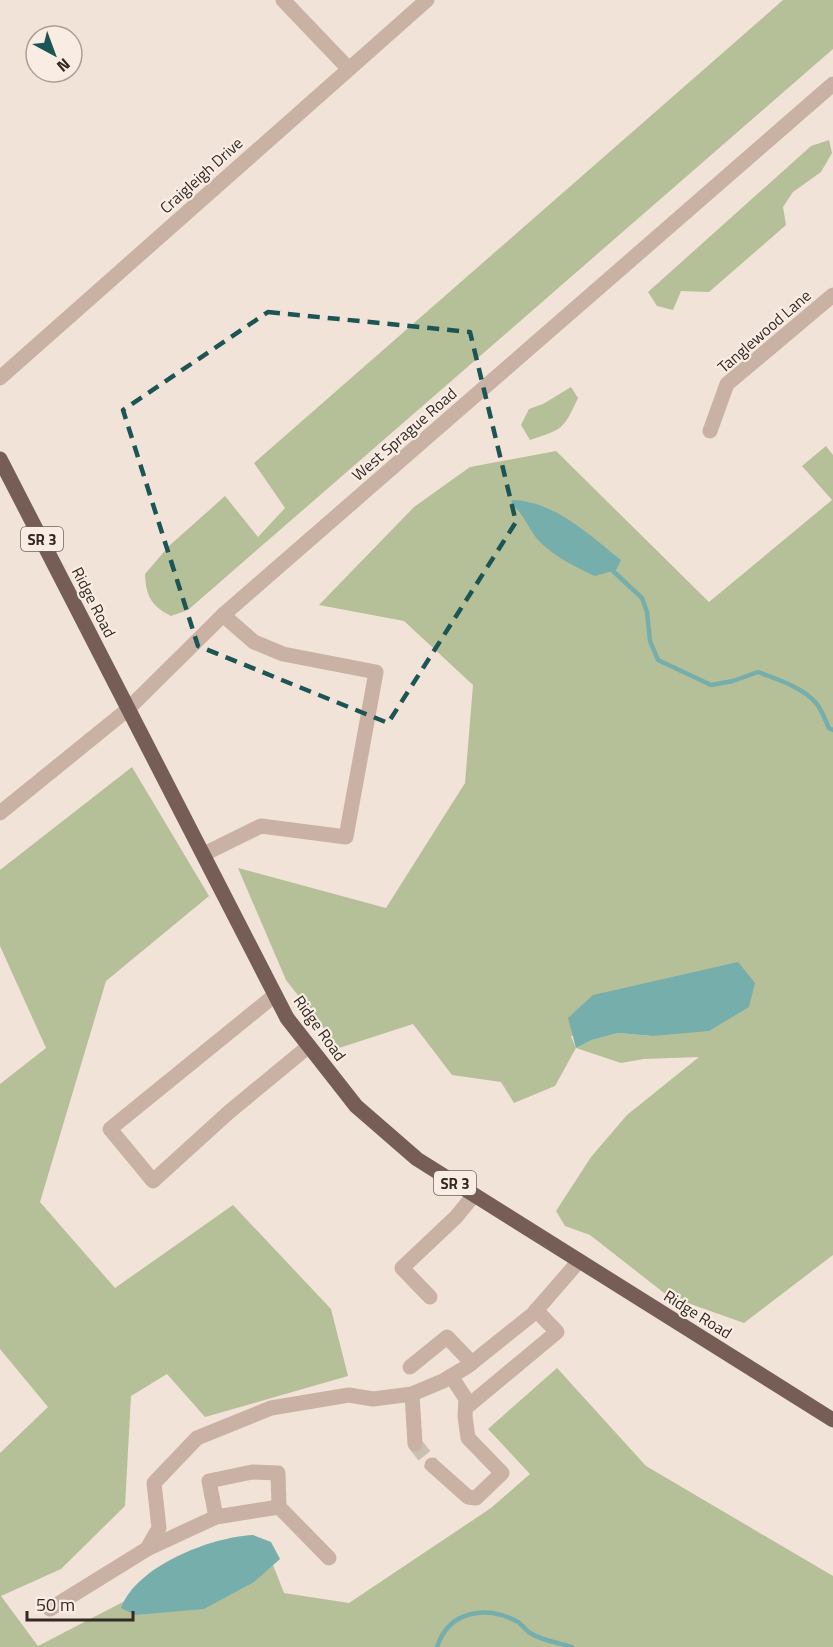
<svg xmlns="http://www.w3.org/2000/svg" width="833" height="1647" font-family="'Titillium Web',sans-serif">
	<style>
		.green { fill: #b5c098; fill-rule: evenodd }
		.water { fill: #76aeac }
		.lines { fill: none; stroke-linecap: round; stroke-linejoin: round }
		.stream { stroke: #76aeac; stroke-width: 4.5 }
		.minor-tunnel { stroke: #cbbeb3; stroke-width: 15; stroke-dasharray: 15 8; stroke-linecap: butt }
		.minor { stroke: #c9b2a4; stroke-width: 15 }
		.major { stroke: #765e56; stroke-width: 15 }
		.marked { fill: none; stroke: #1b5554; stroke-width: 4.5; stroke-dasharray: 12 8; stroke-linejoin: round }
		.labels { text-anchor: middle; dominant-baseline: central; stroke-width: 4.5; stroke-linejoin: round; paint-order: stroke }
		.shield { fill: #f9ede3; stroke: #6f645e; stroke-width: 1.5 }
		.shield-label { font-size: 15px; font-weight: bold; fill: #342925 }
		.street-label { font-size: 16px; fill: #342925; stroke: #f9ede3 }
	</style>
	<rect width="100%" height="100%" fill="#f1e3d7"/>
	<g class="green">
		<path d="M783 0H833V49L188 610 171 616C151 606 146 596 145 574L169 546 225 496 258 537 285 508 254 463Z"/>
		<polygon points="829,140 832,153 821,172 793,192 783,207 786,225 709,292 681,291 673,310 657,306 648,292 811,146"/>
		<path d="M571 387 578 398C563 430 563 429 530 440L521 425 529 409 543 404Z"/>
		<path d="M826 446 833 455V1255L744 1323 668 1296 590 1235 565 1226 556 1211 591 1157 627 1115 699 1057 644 1059 621 1063 576 1048 555 1086 514 1103 501 1082 452 1075 413 1024 339 1048 286 980 238 868 386 908 465 783 473 685 404 621 319 605 414 507 470 467 556 451 709 602 832 500 802 466ZM749 1007 652 1036 618 1033 592 1040 576 1048 571 1036Z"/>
		<polygon points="132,767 209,896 106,981 40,1202 115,1288 233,1205 331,1309 348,1376 205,1417 167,1374 131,1396 125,1506 61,1569 1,1596 38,1646 233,1545 268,1552 284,1593 349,1603 491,1508 530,1474 488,1429 557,1368 646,1466 833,1576 833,1647 0,1647 0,1453 48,1407 0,1349 0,1084 46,1048 0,946 0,870"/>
	</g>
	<g class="water">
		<path d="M512 500C555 501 589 535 621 560L616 570 595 576C577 568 557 558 542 544 529 532 525 514 511 504Z"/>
		<polygon points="738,962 755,983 749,1007 709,1031 652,1036 618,1033 592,1040 576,1048 568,1018 593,995"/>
		<path d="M253 1535 271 1542 280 1559 254 1582 204 1609 135 1615 121 1608C136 1566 211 1537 253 1535Z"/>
	</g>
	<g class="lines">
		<g class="stream">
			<path d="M613 571 642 598 647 612 650 641 658 660 711 685 733 681 758 672C776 679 803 687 816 703 822 710 825 720 829 728L833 730"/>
			<path d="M437 1647C449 1610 487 1605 518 1622 523 1625 526 1632 532 1634 543 1641 560 1643 572 1647"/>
		</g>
		<polyline class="minor-tunnel" points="415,1444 432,1465"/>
		<g class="minor">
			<polyline points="283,0 348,68"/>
			<polyline points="0,378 427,0"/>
			<polyline points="710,431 727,384 833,295"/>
			<polyline points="0,813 127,710 223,615 833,84"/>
			<polyline points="204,854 261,826 346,837 376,672 283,654 254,642 223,615"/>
			<polyline points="275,995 110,1129 153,1181 229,1112 309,1046"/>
			<polyline points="430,1297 402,1268 456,1217 474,1195"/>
			<polyline points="410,1367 447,1337 472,1363"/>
			<polyline points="412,1394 415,1444"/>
			<polyline points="468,1406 557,1332 536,1310"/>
			<polyline points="432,1465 468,1497 476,1498 502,1473 468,1438 465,1416 466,1399 451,1376"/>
			<polyline points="216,1517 209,1481 252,1472 278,1473 279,1507"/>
			<polyline points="147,1549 216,1517 279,1507 329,1558"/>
			<polyline points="50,1609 147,1549 159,1528 154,1483 197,1438 271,1408 349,1395 373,1399 412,1394 443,1381 468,1366 533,1314 579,1261"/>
		</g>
		<polyline class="major" points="0,459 287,1018 356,1106 417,1159 833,1420"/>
	</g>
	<path class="marked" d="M268 312 470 332 516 522 388 723 198 646 123 410Z"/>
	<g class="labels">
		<g class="shield">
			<rect x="21" y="527" width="42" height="24" rx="4.5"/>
			<rect x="434" y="1171" width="42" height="24" rx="4.5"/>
		</g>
		<g class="shield-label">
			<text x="42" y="539">SR 3</text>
			<text x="455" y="1183">SR 3</text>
		</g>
		<g class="street-label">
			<text transform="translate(201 175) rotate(-42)">Craigleigh Drive</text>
			<text transform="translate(764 331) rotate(-41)">Tanglewood Lane</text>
			<text transform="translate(404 434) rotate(-41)">West Sprague Road</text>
			<text transform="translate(94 602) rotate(63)">Ridge Road</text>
			<text transform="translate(320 1028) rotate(54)">Ridge Road</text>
			<text transform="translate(698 1314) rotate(32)">Ridge Road</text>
		</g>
	</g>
	<g transform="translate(54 54) rotate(139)"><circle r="28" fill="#f9ede3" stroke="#aa9f97" stroke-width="1.5"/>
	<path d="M0-4.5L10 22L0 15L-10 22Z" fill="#1b5554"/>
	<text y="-9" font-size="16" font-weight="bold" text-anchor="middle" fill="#342925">N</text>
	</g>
	<path d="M27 1611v9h106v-9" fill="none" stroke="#342925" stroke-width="3"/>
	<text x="36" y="1611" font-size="18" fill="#342925" stroke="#f9ede3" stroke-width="4.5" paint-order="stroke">50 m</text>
</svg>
